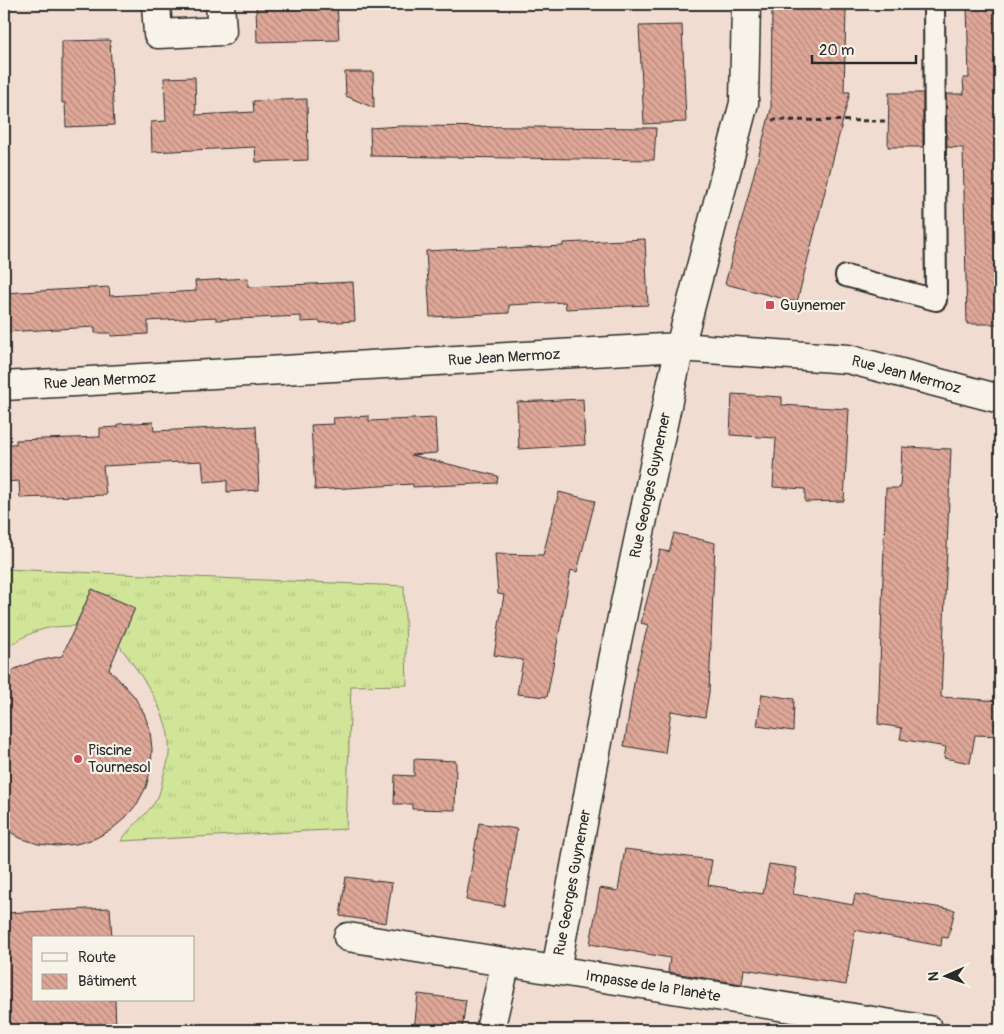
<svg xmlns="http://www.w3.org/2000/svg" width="1004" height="1034" font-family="Pangolin,sans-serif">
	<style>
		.grass { fill: url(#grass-tufts); stroke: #7e8862 }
		.building { fill: url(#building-back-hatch); stroke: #2b2b2b }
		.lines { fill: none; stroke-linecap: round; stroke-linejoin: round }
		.service-casing { stroke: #2b2b2b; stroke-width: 24 }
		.minor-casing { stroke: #2b2b2b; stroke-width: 31 }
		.secondary-casing { stroke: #2b2b2b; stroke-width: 31 }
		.path { stroke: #2b2b2b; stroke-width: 3; stroke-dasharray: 5 4; stroke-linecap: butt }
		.service { stroke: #f7f3e8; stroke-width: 20 }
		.minor { stroke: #f7f3e8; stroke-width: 28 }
		.secondary { stroke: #f7f3e8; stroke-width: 28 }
		.poi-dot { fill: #d1495b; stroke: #f7f3e8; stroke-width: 2 }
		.labels { text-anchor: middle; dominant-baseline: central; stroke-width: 4.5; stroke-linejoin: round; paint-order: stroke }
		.poi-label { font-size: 15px; fill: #2b2b2b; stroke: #f7f3e8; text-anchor: start }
		.street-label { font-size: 15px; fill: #2b2b2b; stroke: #f7f3e8 }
	</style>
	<defs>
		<pattern id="grass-tufts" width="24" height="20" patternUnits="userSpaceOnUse" patternTransform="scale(1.25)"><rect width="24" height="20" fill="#d1e599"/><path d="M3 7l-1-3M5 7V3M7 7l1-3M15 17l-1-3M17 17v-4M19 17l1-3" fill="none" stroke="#b4c584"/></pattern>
		<pattern id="building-back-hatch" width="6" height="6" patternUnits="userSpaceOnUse" patternTransform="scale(1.25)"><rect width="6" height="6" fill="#dfa798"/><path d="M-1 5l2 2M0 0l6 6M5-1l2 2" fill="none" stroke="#b5887c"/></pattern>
	</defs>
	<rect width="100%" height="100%" fill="#f0dcd0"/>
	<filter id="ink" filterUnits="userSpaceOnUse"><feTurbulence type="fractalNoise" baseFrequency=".02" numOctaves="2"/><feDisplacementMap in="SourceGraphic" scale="10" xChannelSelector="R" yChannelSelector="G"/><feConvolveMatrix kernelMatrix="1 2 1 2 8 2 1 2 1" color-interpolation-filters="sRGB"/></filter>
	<g filter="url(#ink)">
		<path class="grass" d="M4 569 404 586 407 685 351 686 346 829 121 841C131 825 149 814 158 797 161 790 162 781 164 774 166 768 168 762 169 755 173 716 141 675 119 645L135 608 92 589 75 626C60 626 46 627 32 633 22 637 14 644 4 647Z"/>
		<g class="building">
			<polygon points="256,4 337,4 339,40 257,42"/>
			<polygon points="772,4 836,4 836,10 846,10 844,92 850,92 797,302 725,284 771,109"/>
			<polygon points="967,4 996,4 997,59 1000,59 1000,324 967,324 963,148 947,147 946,94 964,94 963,78 969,78"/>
			<polygon points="682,25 686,122 644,124 639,26"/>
			<polygon points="110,40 114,125 66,127 65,103 62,103 62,41"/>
			<polygon points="345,72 373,72 374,108 346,96"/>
			<polygon points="195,77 196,115 254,112 253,101 307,99 308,160 256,162 255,147 152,152 151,122 166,121 164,78"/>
			<polygon points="889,93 923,93 923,147 888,147"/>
			<polygon points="400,126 656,128 654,160 371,156 370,128"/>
			<polygon points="645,239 648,305 566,309 565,302 509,305 509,313 430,317 426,251 507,247 507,249 563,246 563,243"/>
			<polygon points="248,278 248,287 353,282 355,321 320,323 320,321 301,322 301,316 216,320 216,317 148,321 148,334 111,336 111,333 95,333 95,327 4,332 4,293 109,287 110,296 196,291 195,281"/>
			<polygon points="732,394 782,397 782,405 849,409 844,501 805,502 805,489 773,487 776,438 730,435"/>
			<polygon points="583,399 585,445 519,449 517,402"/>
			<polygon points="369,416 369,421 435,418 437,453 411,455 498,476 497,483 413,487 413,484 315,490 311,425 334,424 333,418"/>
			<polygon points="153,422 154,431 256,426 259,490 227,492 227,480 204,482 202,461 103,466 106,495 20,498 19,481 4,482 4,444 16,444 16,440 100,437 100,428 118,427 118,424"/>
			<polygon points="902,447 951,449 941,697 1000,701 1000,736 975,735 970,763 944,758 946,747 900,739 902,728 878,724 886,488 900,488"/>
			<polygon points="559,492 595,501 577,572 571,570 547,697 517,694 523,660 494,655 504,595 498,594 495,554 543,555"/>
			<polygon points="674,533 715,543 709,692 705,717 671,711 665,753 624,746 636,671 648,625 641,623 660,550 669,552"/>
			<polygon points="92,589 135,608 109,669 134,696 144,713 150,731 152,749 151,768 146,787 137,804 125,818 111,830 94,839 76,844 57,846 38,844 20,838 4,828 4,677 15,669 33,662 62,656"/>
			<polygon points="762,694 794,699 793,731 757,726"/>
			<polygon points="414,759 456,761 455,810 412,809 412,804 394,804 395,775 414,776"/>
			<polygon points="479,823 517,829 504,906 466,900"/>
			<polygon points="625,849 712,860 708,885 763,894 769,864 797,868 793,894 853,905 855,894 955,910 948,938 942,937 941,946 855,930 846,985 744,969 742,984 668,972 670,958 590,944 600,888 618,891"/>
			<polygon points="346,877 392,883 386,923 340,916"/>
			<polygon points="110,908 112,938 34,938 34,1000 115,1000 116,1030 4,1030 4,913"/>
			<polygon points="418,994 466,1000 462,1030 414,1030"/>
		</g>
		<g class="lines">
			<defs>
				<polyline id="service" points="846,276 936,300 934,4"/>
				<g id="minor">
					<polyline points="156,4 158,34 222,31 220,4"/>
					<path id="s1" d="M348 937 929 1030"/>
					<path id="s2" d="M556 970 613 660 670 391 680 347 744 103 746 4"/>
					<polyline points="490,1030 506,962"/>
				</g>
				<g id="secondary">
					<path id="s3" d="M4 386 680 347 848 359 1000 399"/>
				</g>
			</defs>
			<use href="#service" class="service-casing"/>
			<use href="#minor" class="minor-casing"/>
			<use href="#secondary" class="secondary-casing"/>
			<polyline class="path" points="772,120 888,121"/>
			<use href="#service" class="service"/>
			<use href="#minor" class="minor"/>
			<use href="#secondary" class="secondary"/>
		</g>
	</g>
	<g class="poi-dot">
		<rect x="765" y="300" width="10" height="10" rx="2.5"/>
		<circle cx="78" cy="759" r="5"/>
	</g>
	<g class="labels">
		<g class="poi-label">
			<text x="780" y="305">Guynemer</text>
			<text x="88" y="750">Piscine<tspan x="88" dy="17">Tournesol</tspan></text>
		</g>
		<g class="street-label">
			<text stroke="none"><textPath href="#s3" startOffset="501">Rue Jean Mermoz</textPath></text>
			<text stroke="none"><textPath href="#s3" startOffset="906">Rue Jean Mermoz</textPath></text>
			<text stroke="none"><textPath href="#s3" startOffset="96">Rue Jean Mermoz</textPath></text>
			<text stroke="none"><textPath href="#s2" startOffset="494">Rue Georges Guynemer</textPath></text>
			<text stroke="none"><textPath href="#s2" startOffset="89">Rue Georges Guynemer</textPath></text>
			<text stroke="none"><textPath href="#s1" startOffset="309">Impasse de la Planète</textPath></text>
		</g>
	</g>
	<rect width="1004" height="1034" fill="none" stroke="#f7f3e8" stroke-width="20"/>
	<rect x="10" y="10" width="984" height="1014" fill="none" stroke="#2b2b2b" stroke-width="2" filter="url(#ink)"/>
	<rect x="32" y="936" width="162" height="65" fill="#f7f3e8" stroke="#a5a39c"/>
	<rect x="42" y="953" width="25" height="8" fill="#f7f3e8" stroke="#a5a39c"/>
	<text x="78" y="962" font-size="15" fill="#2b2b2b">Route</text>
	<rect x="42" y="974" width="25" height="15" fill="url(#building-back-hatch)" stroke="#a5a39c"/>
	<text x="78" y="986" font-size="15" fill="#2b2b2b">Bâtiment</text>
	<g transform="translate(946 976) rotate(268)" stroke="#f7f3e8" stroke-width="4" paint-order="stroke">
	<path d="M0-4L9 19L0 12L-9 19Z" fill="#2b2b2b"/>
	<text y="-8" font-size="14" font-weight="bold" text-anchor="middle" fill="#2b2b2b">N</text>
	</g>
	<path d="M812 55v8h104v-8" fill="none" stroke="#2b2b2b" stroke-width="2.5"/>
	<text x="819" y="55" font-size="15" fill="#2b2b2b" stroke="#f7f3e8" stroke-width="4" paint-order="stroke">20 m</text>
</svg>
